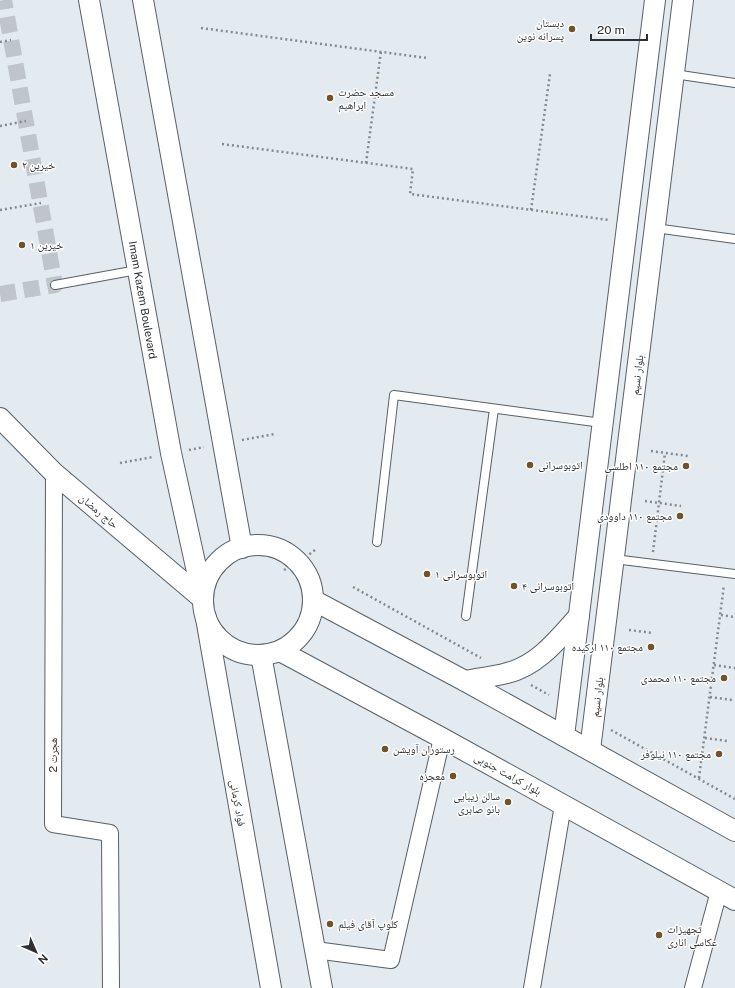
<svg xmlns="http://www.w3.org/2000/svg" width="735" height="988" font-family="'Public Sans','Noto Naskh Arabic',sans-serif">
	<style>
		.lines { fill: none; stroke-linecap: round; stroke-linejoin: round }
		.minor-tunnel { stroke: #bfc5ca; stroke-width: 16; stroke-dasharray: 16 8; stroke-linecap: butt }
		.service-casing { stroke: #5a6065; stroke-width: 10 }
		.minor-casing { stroke: #5a6065; stroke-width: 18 }
		.tertiary-casing { stroke: #5a6065; stroke-width: 22 }
		.path { stroke: #868a8f; stroke-width: 2.5; stroke-dasharray: 2 3; stroke-linecap: butt }
		.service { stroke: #fff; stroke-width: 8 }
		.minor { stroke: #fff; stroke-width: 16 }
		.tertiary { stroke: #fff; stroke-width: 20 }
		.poi-dot { fill: #725328; stroke: #fff; stroke-width: 1.5 }
		.labels { text-anchor: middle; dominant-baseline: central; stroke-width: 3; stroke-linejoin: round; paint-order: stroke }
		.poi-label { font-size: 11px; fill: #2d2f32; stroke: #fff; text-anchor: start }
		.street-label { font-size: 11px; fill: #2d2f32; stroke: #fff }
	</style>
	<rect width="100%" height="100%" fill="#e3eaf0"/>
	<g class="lines">
		<polyline class="minor-tunnel" points="0,294 55,285 4,0"/>
		<defs>
			<g id="service">
				<polyline points="674,74 735,83"/>
				<polyline points="655,228 735,239"/>
				<polyline points="55,285 137,270"/>
				<polyline points="377,542 394,395 602,423"/>
				<polyline points="614,559 735,574"/>
				<polyline points="466,616 494,409"/>
			</g>
			<g id="minor">
				<polyline points="54,473 53,824 110,833 111,988"/>
				<polyline points="315,950 391,960 442,738"/>
				<polyline points="532,988 563,805"/>
				<polyline points="693,988 719,891"/>
			</g>
			<g id="tertiary">
				<polyline points="89,0 171,453 203,599"/>
				<polyline points="143,0 242,548"/>
				<polyline points="0,418 54,473 203,599"/>
				<circle cx="258" cy="600" r="55"/>
				<polyline points="313,600 465,681 735,831"/>
				<polyline points="206,618 271,988"/>
				<polyline points="280,651 442,738 735,900"/>
				<polyline points="261,655 322,988"/>
				<path d="M465 681C479 678 493 677 507 673 538 666 559 638 579 616"/>
				<polyline points="564,736 655,0"/>
				<polyline points="590,750 683,0"/>
			</g>
		</defs>
		<use href="#service" class="service-casing"/>
		<use href="#minor" class="minor-casing"/>
		<use href="#tertiary" class="tertiary-casing"/>
		<g class="path">
			<polyline points="201,28 427,58"/>
			<polyline points="0,42 11,40"/>
			<polyline points="0,126 26,121"/>
			<polyline points="222,144 413,169 410,194 609,220"/>
			<polyline points="366,163 381,51"/>
			<polyline points="0,210 41,203"/>
			<polyline points="531,210 550,74"/>
			<polyline points="242,440 275,434"/>
			<polyline points="189,450 204,447"/>
			<polyline points="651,451 688,456"/>
			<polyline points="120,463 153,457"/>
			<polyline points="645,501 681,506"/>
			<polyline points="653,552 665,453"/>
			<polyline points="284,570 298,563 315,550"/>
			<polyline points="353,587 481,658"/>
			<polyline points="721,615 735,617"/>
			<polyline points="629,630 653,633"/>
			<polyline points="714,665 735,668"/>
			<polyline points="531,685 549,695"/>
			<polyline points="710,697 732,700"/>
			<polyline points="611,730 735,799"/>
			<polyline points="705,738 727,741"/>
			<polyline points="699,778 724,585"/>
		</g>
		<use href="#service" class="service"/>
		<use href="#minor" class="minor"/>
		<use href="#tertiary" class="tertiary"/>
	</g>
	<g class="poi-dot">
		<circle cx="572" cy="29" r="4"/>
		<circle cx="330" cy="98" r="4"/>
		<circle cx="14" cy="165" r="4"/>
		<circle cx="22" cy="245" r="4"/>
		<circle cx="530" cy="465" r="4"/>
		<circle cx="686" cy="466" r="4"/>
		<circle cx="680" cy="516" r="4"/>
		<circle cx="427" cy="574" r="4"/>
		<circle cx="514" cy="586" r="4"/>
		<circle cx="651" cy="647" r="4"/>
		<circle cx="724" cy="678" r="4"/>
		<circle cx="385" cy="749" r="4"/>
		<circle cx="719" cy="754" r="4"/>
		<circle cx="453" cy="776" r="4"/>
		<circle cx="508" cy="802" r="4"/>
		<circle cx="330" cy="924" r="4"/>
		<circle cx="659" cy="935" r="4"/>
	</g>
	<g class="labels">
		<g class="poi-label">
			<text x="564" y="23" text-anchor="end">دبستان<tspan x="564" dy="13">پسرانه نوین</tspan></text>
			<text x="338" y="92">مسجد حضرت<tspan x="338" dy="13">ابراهیم</tspan></text>
			<text x="22" y="165">خیرین ۲</text>
			<text x="30" y="245">خیرین ۱</text>
			<text x="538" y="465">اتوبوسرانی</text>
			<text x="678" y="466" text-anchor="end">مجتمع ۱۱۰ اطلسی</text>
			<text x="672" y="516" text-anchor="end">مجتمع ۱۱۰ داوودی</text>
			<text x="435" y="574">اتوبوسرانی ۱</text>
			<text x="522" y="586">اتوبوسرانی ۴</text>
			<text x="643" y="647" text-anchor="end">مجتمع ۱۱۰ ارکیده</text>
			<text x="716" y="678" text-anchor="end">مجتمع ۱۱۰ محمدی</text>
			<text x="393" y="749">رستوران آویشن</text>
			<text x="711" y="754" text-anchor="end">مجتمع ۱۱۰ نیلوفر</text>
			<text x="445" y="776" text-anchor="end">معجزه</text>
			<text x="500" y="796" text-anchor="end">سالن زیبایی<tspan x="500" dy="13">بانو صابری</tspan></text>
			<text x="338" y="924">کلوپ آقای فیلم</text>
			<text x="667" y="929">تجهیزات<tspan x="667" dy="13">عکاسی اناری</tspan></text>
		</g>
		<g class="street-label">
			<text transform="translate(143 300) rotate(80)">Imam Kazem Boulevard</text>
			<text transform="translate(637 375) rotate(-83)">بلوار نسیم</text>
			<text transform="translate(99 511) rotate(40)">حاج رمضان</text>
			<text transform="translate(597 697) rotate(-83)">بلوار نسیم</text>
			<text transform="translate(53 755) rotate(-90)">هجرت 2</text>
			<text transform="translate(508 774) rotate(29)">بلوار کرامت جنوبی</text>
			<text transform="translate(238 803) rotate(80)">فواد کرمانی</text>
		</g>
	</g>
	<g transform="translate(36 952) rotate(135)" stroke="#ffffff" stroke-width="3" paint-order="stroke">
	<path d="M0-3L7 15L0 10L-7 15Z" fill="#2d2f32"/>
	<text y="-6" font-size="11" font-weight="bold" text-anchor="middle" fill="#2d2f32">N</text>
	</g>
	<path d="M591 34v6h56v-6" fill="none" stroke="#2d2f32" stroke-width="2"/>
	<text x="597" y="34" font-size="12" fill="#2d2f32" stroke="#ffffff" stroke-width="3" paint-order="stroke">20 m</text>
</svg>
